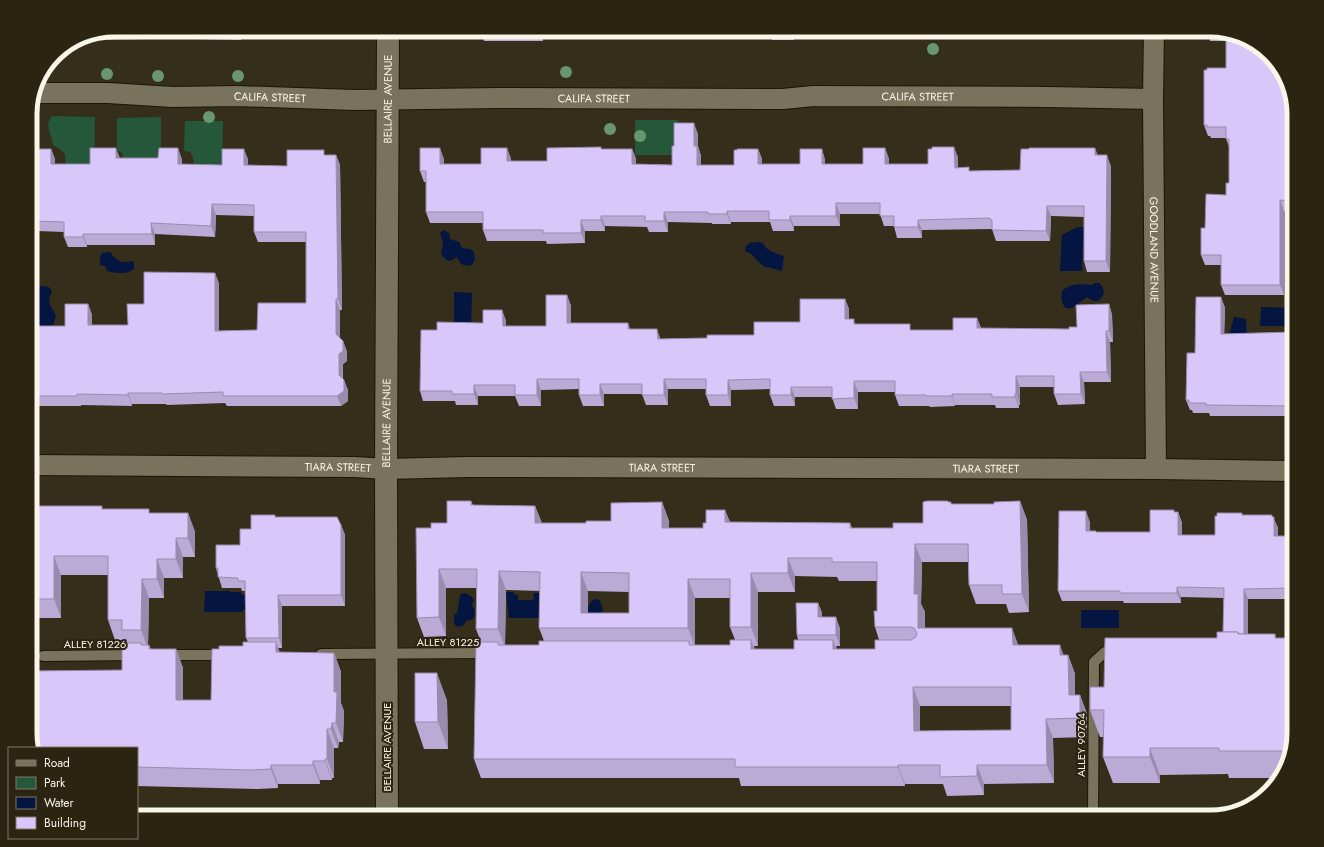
<svg xmlns="http://www.w3.org/2000/svg" width="1324" height="847" font-family="Jost,sans-serif">
	<style>
		.green { fill: #25583a }
		.water { fill: #041541 }
		.lines { fill: none; stroke-linecap: round; stroke-linejoin: round }
		.lane-casing { stroke: #1c1604; stroke-width: 12 }
		.street-casing { stroke: #1c1604; stroke-width: 22 }
		.secondary-casing { stroke: #1c1604; stroke-width: 24 }
		.lane { stroke: #79725c; stroke-width: 10 }
		.street { stroke: #79725c; stroke-width: 20 }
		.secondary { stroke: #79725c; stroke-width: 22 }
		.tree { fill: #68976f }
		.wall { fill: #baabd6; fill-rule: evenodd }
		.shaded-wall { fill: #978bae }
		.building { fill: #d8c7f9; stroke: #978bae; fill-rule: evenodd }
		.labels { text-anchor: middle; dominant-baseline: central; stroke-width: 4; stroke-linejoin: round; paint-order: stroke }
		.street-label { font-size: 11px; fill: #f9f5e8; stroke: #2a2411 }
		.rim { fill: none; stroke: #f9f5e8; stroke-width: 5 }
	</style>
	<rect width="100%" height="100%" fill="#342e1a"/>
	<g class="green">
		<path d="M52 116 95 117 94 172H66L65 154 60 149 53 145C53 135 43 126 52 116Z"/>
		<polygon points="161,117 161,168 126,169 122,153 117,150 117,118"/>
		<rect x="635" y="120" width="43" height="35"/>
		<path d="M185 121H223L222 169H194C194 162 194 158 190 152L184 151Z"/>
	</g>
	<g class="water">
		<polygon points="1077,227 1085,227 1085,241 1083,243 1082,271 1060,271 1062,235"/>
		<path d="M443 230 449 233 450 239 459 242 462 248 470 249 474 252 475 259 472 265C465 267 460 265 457 257L450 261 446 260 441 254 443 243 440 233Z"/>
		<path d="M758 242 763 243C767 252 776 253 784 256L782 271 763 266 751 254 745 251 746 246 750 243Z"/>
		<path d="M110 252C114 257 117 262 124 262 128 263 130 260 134 262V269C127 275 116 273 107 271L105 266 100 265V257L102 253Z"/>
		<path d="M1095 283H1099C1106 289 1105 296 1098 301H1094L1087 297 1072 308H1066C1061 304 1061 297 1062 291 1071 283 1081 284 1092 285Z"/>
		<path d="M37 286C43 286 51 285 52 292 46 304 51 305 56 316L53 325C45 327 35 329 30 322 30 310 27 295 37 286Z"/>
		<polygon points="454,292 472,293 471,332 454,332"/>
		<polygon points="1261,307 1294,308 1294,326 1260,326"/>
		<polygon points="1234,317 1246,319 1247,337 1226,335 1230,332"/>
		<polygon points="205,591 230,591 230,592 241,592 241,594 247,596 248,606 241,612 204,612"/>
		<polygon points="506,592 513,592 515,595 518,595 518,600 533,600 534,593 543,593 543,618 509,618"/>
		<path d="M465 593 472 597 474 600 472 605C475 610 476 613 473 619L466 621 464 625 458 627 454 624V615L457 613C459 607 458 599 461 594Z"/>
		<polygon points="596,599 600,601 603,610 600,617 576,615 587,609 592,600"/>
		<rect x="1081" y="610" width="38" height="18"/>
	</g>
	<g class="lines">
		<defs>
			<g id="lane">
				<polyline points="321,654 489,653"/>
				<polyline points="165,655 225,655"/>
				<polyline points="43,656 135,655"/>
				<polyline points="1093,817 1094,662 1105,652 1118,652"/>
			</g>
			<g id="street">
				<path id="s1" d="M1154 30 1153 99 1156 469"/>
				<path id="s2" d="M34 93H108L173 97 237 96 354 100 498 98 783 99 813 96 1049 97 1153 99"/>
				<path id="s3" d="M30 465 355 467 386 469 468 467 1156 469 1294 471"/>
			</g>
			<g id="secondary">
				<path id="s4" d="M387 817 386 469 388 30"/>
			</g>
		</defs>
		<use href="#lane" class="lane-casing"/>
		<use href="#street" class="street-casing"/>
		<use href="#secondary" class="secondary-casing"/>
		<use href="#lane" class="lane"/>
		<use href="#street" class="street"/>
		<use href="#secondary" class="secondary"/>
	</g>
	<g class="tree">
		<circle cx="933" cy="49" r="6"/>
		<circle cx="566" cy="72" r="6"/>
		<circle cx="107" cy="74" r="6"/>
		<circle cx="158" cy="76" r="6"/>
		<circle cx="238" cy="76" r="6"/>
		<circle cx="209" cy="117" r="6"/>
		<circle cx="610" cy="129" r="6"/>
		<circle cx="640" cy="136" r="6"/>
	</g>
	<g class="wall">
		<polygon points="114,30 284,30 283,39 241,37 241,40 153,38 153,39 77,40 82,36"/>
		<polygon points="321,30 348,30 348,35 347,35 347,39 324,39"/>
		<polygon points="453,30 543,30 543,41 484,41 483,38 456,38"/>
		<polygon points="579,30 606,30 605,39 582,39"/>
		<polygon points="643,30 667,30 667,39 646,39"/>
		<polygon points="706,30 731,30 731,39 709,39"/>
		<polygon points="769,30 794,30 794,40 772,40"/>
		<polygon points="833,30 859,30 859,38 836,38"/>
		<polygon points="896,30 1020,30 1020,38 994,38 992,33 946,39 899,39"/>
		<polygon points="1055,30 1084,30 1084,38 1058,38"/>
		<polygon points="1204,30 1210,30 1256,44 1294,114 1294,211 1284,211 1284,295 1225,295 1221,285 1221,265 1205,265 1201,255 1205,228 1226,195 1229,183 1229,147 1226,138 1211,138 1210,136 1208,136 1204,125 1226,68 1226,41 1210,41 1209,37 1207,37"/>
		<polygon points="698,134 698,146 701,156 701,165 734,165 758,149 762,159 762,164 800,164 822,149 825,160 825,164 863,164 885,148 889,159 889,164 928,164 958,157 958,168 970,171 1020,170 1098,155 1111,166 1110,272 1087,272 1084,261 1084,217 1051,216 1050,241 996,241 992,229 922,230 922,238 897,238 894,226 884,226 880,214 840,214 840,226 794,226 794,231 773,231 770,222 731,222 731,224 712,224 712,223 668,222 668,232 649,232 647,227 605,226 605,231 585,231 585,243 547,244 546,241 487,241 483,230 483,223 430,223 426,212 426,182 424,182 420,171 444,159 444,164 481,164 511,158 511,161 547,161 601,147 601,149 632,149 636,159 636,164 672,165 674,146"/>
		<polygon points="30,149 51,149 55,159 55,164 90,164 120,158 182,159 182,164 222,165 248,159 248,165 287,166 326,155 336,155 340,165 342,310 340,310 340,338 343,341 347,352 347,361 343,364 343,378 348,390 348,401 341,406 227,406 225,403 167,405 166,404 132,404 132,406 81,405 81,406 34,406 34,405 30,405 30,326 65,326 88,304 92,315 92,325 128,325 144,304 219,283 219,331 257,330 306,303 306,242 258,242 254,232 254,216 216,215 215,237 155,234 155,245 87,245 87,247 68,247 64,237 64,232 38,231 34,221 34,215 30,215"/>
		<polygon points="567,295 571,306 571,323 628,323 630,329 661,339 707,338 754,335 800,322 845,299 849,309 849,319 856,324 913,330 953,330 977,318 981,328 1069,329 1077,327 1109,304 1112,315 1113,342 1110,342 1111,382 1084,382 1085,404 1058,405 1054,394 1054,387 1020,387 1020,405 1019,405 1019,408 996,408 995,405 955,405 955,406 930,407 929,406 899,406 895,395 895,392 858,392 858,409 836,409 832,397 795,397 795,406 774,406 770,395 770,389 731,390 731,406 710,406 706,395 706,389 668,389 668,405 646,405 642,394 604,394 604,406 583,406 579,395 579,389 541,390 541,406 519,406 515,396 478,396 478,405 456,405 455,401 423,401 420,391 437,330 483,323 502,310 506,321 506,326 546,326"/>
		<polygon points="1221,297 1225,308 1224,334 1294,332 1294,416 1210,416 1209,413 1193,413 1192,410 1190,410 1186,400 1195,353"/>
		<path d="M471 501 473 505 535 506 542 523H586L611 521 662 502 669 521V528H703L706 523 725 510 730 522 850 523 852 528H893L923 523 948 502H951V504H994L1020 501 1027 520 1029 612 1009 613 1006 604H976L969 585 968 562H922L921 604 925 612V628L1019 645 1064 655H1068L1075 674V695H1080L1087 714V737L1053 738 1054 783 984 784V795L947 796 943 784H905V786H741L739 778H481L474 759 481 642 476 629V588H446V636L424 637 417 618 431 528 447 523ZM795 576 837 577 839 581H877V611L875 627 879 640 875 649H837L836 646H840V628L822 617V613L818 603 797 635 798 640 794 649H755L754 646H758V592H795ZM506 590 540 591 539 628 544 641 539 645H505ZM588 591 629 592V613H588ZM695 598H730V627L735 640 730 645H695ZM920 706H1011V730L920 731Z"/>
		<polygon points="30,506 103,509 150,513 188,513 195,532 195,557 183,557 183,578 164,578 164,598 149,598 148,645 149,645 151,649 176,649 183,668 183,700 211,700 219,649 243,646 248,642 246,638 245,591 242,591 241,588 222,588 216,568 240,545 251,529 276,517 341,525 345,535 345,606 282,606 282,648 278,648 279,652 334,653 341,672 341,703 344,711 343,742 339,742 338,748 334,748 334,778 332,778 332,780 320,780 320,784 278,784 278,788 257,789 137,786 137,748 122,670 127,643 125,640 115,640 108,620 108,575 61,575 61,618 36,618 30,601"/>
		<polygon points="1175,512 1178,512 1182,523 1182,535 1215,535 1243,515 1273,517 1278,528 1278,536 1286,538 1294,538 1294,599 1248,599 1248,634 1275,634 1276,638 1294,733 1280,778 1229,778 1228,774 1160,775 1160,783 1113,783 1103,757 1104,737 1100,737 1090,710 1104,687 1217,638 1223,632 1224,598 1181,597 1181,603 1124,603 1123,601 1062,601 1058,591 1090,522 1090,531 1097,532 1150,532"/>
		<polygon points="447,700 448,749 424,749 415,722"/>
	</g>
	<g class="shaded-wall">
		<polygon points="238,30 239,30 241,37 241,40"/>
		<polygon points="280,30 284,30 283,39"/>
		<polygon points="344,30 345,30 347,35 347,39"/>
		<polygon points="539,30 543,30 543,41"/>
		<polygon points="602,30 606,30 605,39"/>
		<polygon points="664,30 667,30 667,39"/>
		<polygon points="727,30 731,30 731,39"/>
		<polygon points="790,30 794,30 794,40"/>
		<polygon points="857,30 859,30 859,38"/>
		<polygon points="1018,30 1020,30 1020,38"/>
		<polygon points="1081,30 1084,30 1084,38"/>
		<polygon points="1286,83 1289,97 1286,96"/>
		<polygon points="1290,99 1294,114 1294,211 1290,201"/>
		<polygon points="694,123 698,134 698,146 701,156 701,175 697,165 694,146"/>
		<polygon points="954,147 958,157 958,178 955,168"/>
		<polygon points="116,148 120,158 116,158"/>
		<polygon points="178,148 182,159 182,174 178,164"/>
		<polygon points="440,148 444,159 444,175 440,164"/>
		<polygon points="507,148 511,158 511,171 507,161"/>
		<polygon points="885,148 889,159 889,175 885,164"/>
		<polygon points="1095,148 1099,158 1095,155"/>
		<polygon points="51,149 55,159 55,175 51,164"/>
		<polygon points="244,149 248,159 248,176 244,165"/>
		<polygon points="632,149 636,159 636,175 632,164"/>
		<polygon points="758,149 762,159 762,175 758,164"/>
		<polygon points="822,149 825,160 825,175 822,164"/>
		<polygon points="336,155 340,165 342,310 338,299"/>
		<polygon points="1107,155 1111,166 1110,272 1106,261"/>
		<polygon points="1280,200 1284,211 1284,295 1280,285"/>
		<polygon points="836,203 840,214 840,226 836,216"/>
		<polygon points="212,204 216,215 215,237 211,226"/>
		<polygon points="1047,206 1051,216 1050,241 1046,231"/>
		<polygon points="727,211 731,222 731,224 727,214"/>
		<polygon points="664,212 668,222 668,232 664,221"/>
		<polygon points="601,216 605,226 605,231 601,220"/>
		<polygon points="790,216 794,226 794,231 790,220"/>
		<polygon points="581,220 585,231 585,243 581,233"/>
		<polygon points="918,220 922,230 922,238 918,227"/>
		<polygon points="151,223 155,234 155,245 152,234"/>
		<polygon points="83,234 87,245 87,247 83,237"/>
		<polygon points="215,273 219,283 219,342 215,331"/>
		<polygon points="567,295 571,306 571,334 567,323"/>
		<polygon points="1221,297 1225,308 1224,344 1221,334"/>
		<polygon points="336,299 340,310 340,344 336,334"/>
		<polygon points="845,299 849,309 849,329 845,319"/>
		<polygon points="88,304 92,315 92,335 88,325"/>
		<polygon points="1109,304 1112,315 1113,342 1109,331"/>
		<polygon points="502,310 506,321 506,336 503,326"/>
		<polygon points="977,318 981,328 977,328"/>
		<polygon points="657,329 661,340 658,339"/>
		<polygon points="1106,331 1110,342 1111,382 1107,372"/>
		<polygon points="343,341 347,352 347,361 343,364 342,386 339,375 339,354"/>
		<polygon points="1080,372 1084,382 1085,404 1081,394"/>
		<polygon points="1016,376 1020,387 1020,405 1016,394"/>
		<polygon points="537,379 541,390 541,406 537,395"/>
		<polygon points="664,379 668,389 668,405 664,395"/>
		<polygon points="344,380 348,390 348,401 341,406 337,396"/>
		<polygon points="728,380 731,390 731,406 728,395"/>
		<polygon points="854,381 858,392 858,409 854,398"/>
		<polygon points="600,384 604,394 604,406 600,395"/>
		<polygon points="474,385 478,396 478,405 474,394"/>
		<polygon points="791,387 795,397 795,406 791,395"/>
		<polygon points="128,393 132,404 132,406 128,395"/>
		<polygon points="952,394 955,405 955,406 952,396"/>
		<polygon points="1015,394 1019,405 1019,408 1015,397"/>
		<polygon points="1020,501 1027,520 1029,612 1022,594"/>
		<polygon points="662,502 669,521 669,547 662,528"/>
		<polygon points="535,506 542,524 535,523"/>
		<polygon points="725,510 732,529 725,522"/>
		<polygon points="1086,511 1090,522 1090,541 1086,531"/>
		<polygon points="1178,512 1182,523 1182,545 1178,535"/>
		<polygon points="188,513 195,532 195,557 188,538"/>
		<polygon points="1272,515 1278,528 1278,547 1274,536"/>
		<polygon points="341,525 345,535 345,606 341,595"/>
		<polygon points="176,538 183,557 183,578 176,559"/>
		<polygon points="915,544 922,562 921,604 925,612 925,647 918,628 914,594"/>
		<polygon points="54,556 61,575 61,618 54,599"/>
		<polygon points="788,558 795,576 795,592 788,573"/>
		<polygon points="157,559 164,578 164,598 157,579"/>
		<polygon points="439,569 446,588 446,636 439,617"/>
		<polygon points="499,571 506,590 505,647 498,629"/>
		<polygon points="581,572 588,591 588,628 581,613"/>
		<polygon points="751,573 758,592 758,646 751,627"/>
		<polygon points="142,579 149,598 148,649 141,630"/>
		<polygon points="688,579 695,598 695,647 688,628"/>
		<polygon points="1177,587 1181,597 1181,603 1177,593"/>
		<polygon points="1244,589 1248,599 1248,646 1244,635"/>
		<polygon points="278,595 282,606 282,648 279,638"/>
		<polygon points="818,603 822,613 822,628 818,617"/>
		<polygon points="836,617 840,628 840,646 836,635"/>
		<polygon points="1012,628 1019,647 1013,645"/>
		<polygon points="751,640 758,659 751,649"/>
		<polygon points="833,640 840,659 833,649"/>
		<polygon points="276,642 283,661 276,652"/>
		<polygon points="1060,645 1067,664 1060,655"/>
		<polygon points="176,649 183,668 183,719 176,700"/>
		<polygon points="334,653 341,672 341,703 344,711 343,742 336,723 334,692"/>
		<polygon points="1068,655 1075,674 1075,714 1069,695"/>
		<polygon points="437,673 447,700 448,749 438,722"/>
		<polygon points="913,687 920,706 920,750 914,731"/>
		<polygon points="1080,695 1087,714 1087,737 1080,718"/>
		<polygon points="1046,719 1053,738 1054,783 1047,765"/>
		<polygon points="332,723 339,742 338,748 331,729"/>
		<polygon points="327,729 334,748 334,778 327,759"/>
		<polygon points="1150,748 1160,775 1160,783 1150,757"/>
		<polygon points="325,759 332,778 332,780 325,761"/>
		<polygon points="313,761 320,780 320,784 313,765"/>
		<polygon points="271,765 278,784 278,788 271,769"/>
		<polygon points="898,765 905,784 905,786 898,767"/>
		<polygon points="977,765 984,784 984,795 977,776"/>
	</g>
	<g class="building">
		<polygon points="1226,35 1256,44 1283,72 1286,83 1286,96 1289,96 1290,99 1290,201 1280,200 1280,285 1221,285 1221,255 1201,255 1201,228 1205,228 1206,194 1226,195 1226,183 1229,183 1229,139 1226,139 1226,127 1207,127 1207,125 1204,125 1204,70 1207,70 1207,68 1226,68"/>
		<polygon points="674,123 694,123 694,146 697,146 697,165 734,165 734,150 737,150 737,149 758,149 758,164 800,164 800,149 822,149 822,164 863,164 863,148 885,148 885,164 928,164 928,149 932,149 932,147 954,147 955,168 969,167 969,171 1020,170 1021,149 1029,149 1029,148 1095,148 1095,155 1107,155 1106,261 1084,261 1084,206 1047,206 1046,231 992,230 992,220 990,220 990,218 918,220 918,227 894,227 894,216 880,216 880,203 836,203 836,216 790,216 790,220 769,220 769,211 727,211 727,214 708,214 708,212 664,212 664,221 645,221 645,216 601,216 601,220 581,220 581,233 543,233 543,230 483,230 483,212 426,212 426,171 420,171 420,148 440,148 440,164 481,164 481,148 507,148 507,161 547,161 547,148 601,147 601,149 632,149 632,164 672,165 672,146 674,146"/>
		<polygon points="90,148 116,148 116,158 158,158 159,148 178,148 178,164 222,165 222,149 244,149 244,165 287,166 287,150 324,150 324,155 336,155 338,299 336,299 336,334 343,341 343,351 339,354 339,375 344,380 344,391 337,396 223,396 223,392 163,394 162,393 128,393 128,395 77,394 77,396 30,396 30,326 65,326 65,304 88,304 88,325 128,325 127,304 144,304 144,272 215,273 215,331 257,330 258,303 306,303 306,232 254,232 254,205 212,204 211,226 151,223 152,234 83,234 83,237 64,237 64,222 34,221 34,205 30,205 30,149 51,149 51,164 90,164"/>
		<polygon points="546,295 567,295 567,323 628,323 628,329 657,329 658,339 707,338 707,335 754,335 754,322 800,322 800,299 845,299 845,319 854,319 854,324 910,324 910,330 953,330 953,318 977,318 977,328 1069,329 1069,327 1077,327 1076,305 1109,304 1109,331 1106,331 1107,372 1080,372 1081,394 1054,394 1054,376 1016,376 1016,394 1015,394 1015,397 992,397 992,394 952,394 952,396 926,396 926,395 895,395 895,381 854,381 854,398 832,399 832,387 791,387 791,395 770,395 770,379 728,380 728,395 706,395 706,379 664,379 664,395 642,395 642,384 600,384 600,395 579,395 579,379 537,379 537,395 515,395 515,385 474,385 474,394 452,394 452,391 420,391 421,330 437,330 437,322 483,323 483,310 502,310 503,326 546,326"/>
		<polygon points="1196,297 1221,297 1221,334 1294,332 1294,406 1206,405 1206,403 1189,403 1189,400 1186,400 1187,353 1195,353"/>
		<path d="M447 501H471V505L535 506V523H586V521H611V503L662 502V528H703V523H706V510H725V522L850 523V528H893V523H923V502L927 501H948V502H951V504H994V502L1020 501 1022 594H1002V585H969L968 544H915L914 594H918V628H1012L1013 645H1060V655H1068L1069 695H1080V718L1046 719 1047 765H977V776L940 777V765H898V767H735V759H474L476 642H498V645H539V641H689V645H730V640H751V649H794V640H833V649H875V640H911L916 637 917 633 914 628 910 627H875L874 611H877V562H832V558H788V573H751V627H730V579H688V628H539L540 572 499 571 498 629H476L477 569H439V617L417 618 416 528H431V523H447ZM581 572 629 573V613H581ZM913 687H1011V730L914 731Z"/>
		<polygon points="30,506 102,506 102,509 149,509 149,513 188,513 188,538 176,538 176,559 157,559 157,579 142,579 141,630 122,630 122,620 108,620 108,556 54,556 54,599 30,599"/>
		<polygon points="1150,510 1174,510 1174,512 1178,512 1178,535 1215,535 1215,516 1217,516 1217,513 1242,513 1242,515 1272,515 1272,517 1274,517 1274,536 1285,536 1285,538 1294,538 1294,588 1244,589 1244,634 1239,634 1238,632 1223,632 1224,588 1177,587 1177,593 1120,593 1120,591 1058,591 1059,511 1086,511 1086,531 1096,531 1096,532 1150,532"/>
		<polygon points="251,515 275,515 275,517 337,517 341,525 341,595 278,595 279,638 246,638 245,581 238,581 238,578 218,577 218,568 216,568 216,545 240,545 240,529 251,529"/>
		<polygon points="796,603 818,603 818,617 836,617 836,635 797,635"/>
		<polygon points="1217,632 1238,632 1238,634 1275,634 1275,638 1294,638 1294,733 1288,751 1219,751 1219,748 1150,748 1150,757 1103,757 1104,710 1090,710 1090,687 1104,687 1105,638 1217,638"/>
		<polygon points="243,642 276,642 276,652 334,653 334,692 337,692 336,723 332,723 331,729 327,729 327,759 325,759 325,761 313,761 313,765 271,765 271,769 250,770 137,767 137,748 33,748 30,738 30,671 122,670 122,643 141,643 141,645 149,645 149,649 176,649 176,700 211,700 212,649 219,649 219,646 243,646"/>
		<polygon points="415,673 437,673 438,722 415,722"/>
	</g>
	<g class="labels">
		<g class="street-label">
			<text stroke="none"><textPath href="#s2" startOffset="884">CALIFA STREET</textPath></text>
			<text stroke="none"><textPath href="#s2" startOffset="236">CALIFA STREET</textPath></text>
			<text stroke="none"><textPath href="#s2" startOffset="560">CALIFA STREET</textPath></text>
			<text stroke="none"><textPath href="#s4" startOffset="718">BELLAIRE AVENUE</textPath></text>
			<text stroke="none"><textPath href="#s1" startOffset="220">GOODLAND AVENUE</textPath></text>
			<text stroke="none"><textPath href="#s4" startOffset="394">BELLAIRE AVENUE</textPath></text>
			<text stroke="none"><textPath href="#s3" startOffset="308">TIARA STREET</textPath></text>
			<text stroke="none"><textPath href="#s3" startOffset="632">TIARA STREET</textPath></text>
			<text stroke="none"><textPath href="#s3" startOffset="956">TIARA STREET</textPath></text>
			<text x="448" y="642">ALLEY 81225</text>
			<text x="95" y="644">ALLEY 81226</text>
			<text transform="translate(1081 745) rotate(-90)">ALLEY 90764</text>
			<text transform="translate(387 747) rotate(-90)">BELLAIRE AVENUE</text>
		</g>
	</g>
	<path d="M0 0H1324V847H0ZM114 37H1210A77 77 0 0 1 1287 114V733A77 77 0 0 1 1210 810H114A77 77 0 0 1 37 733V114A77 77 0 0 1 114 37Z" fill="#2a2411" fill-rule="evenodd"/>
	<path class="rim" d="M114 37H1210A77 77 0 0 1 1287 114V733A77 77 0 0 1 1210 810H114A77 77 0 0 1 37 733V114A77 77 0 0 1 114 37Z"/>
	<rect x="8" y="747" width="130" height="92" fill="#2a2411" stroke="#7d7867"/>
	<rect x="16" y="760" width="20" height="6" fill="#79725c" stroke="#7d7867"/>
	<text x="44" y="767" font-size="12" fill="#f9f5e8">Road</text>
	<rect x="16" y="777" width="20" height="12" fill="#25583a" stroke="#7d7867"/>
	<text x="44" y="787" font-size="12" fill="#f9f5e8">Park</text>
	<rect x="16" y="797" width="20" height="12" fill="#041541" stroke="#7d7867"/>
	<text x="44" y="807" font-size="12" fill="#f9f5e8">Water</text>
	<rect x="16" y="817" width="20" height="12" fill="#d8c7f9" stroke="#7d7867"/>
	<text x="44" y="827" font-size="12" fill="#f9f5e8">Building</text>
</svg>
